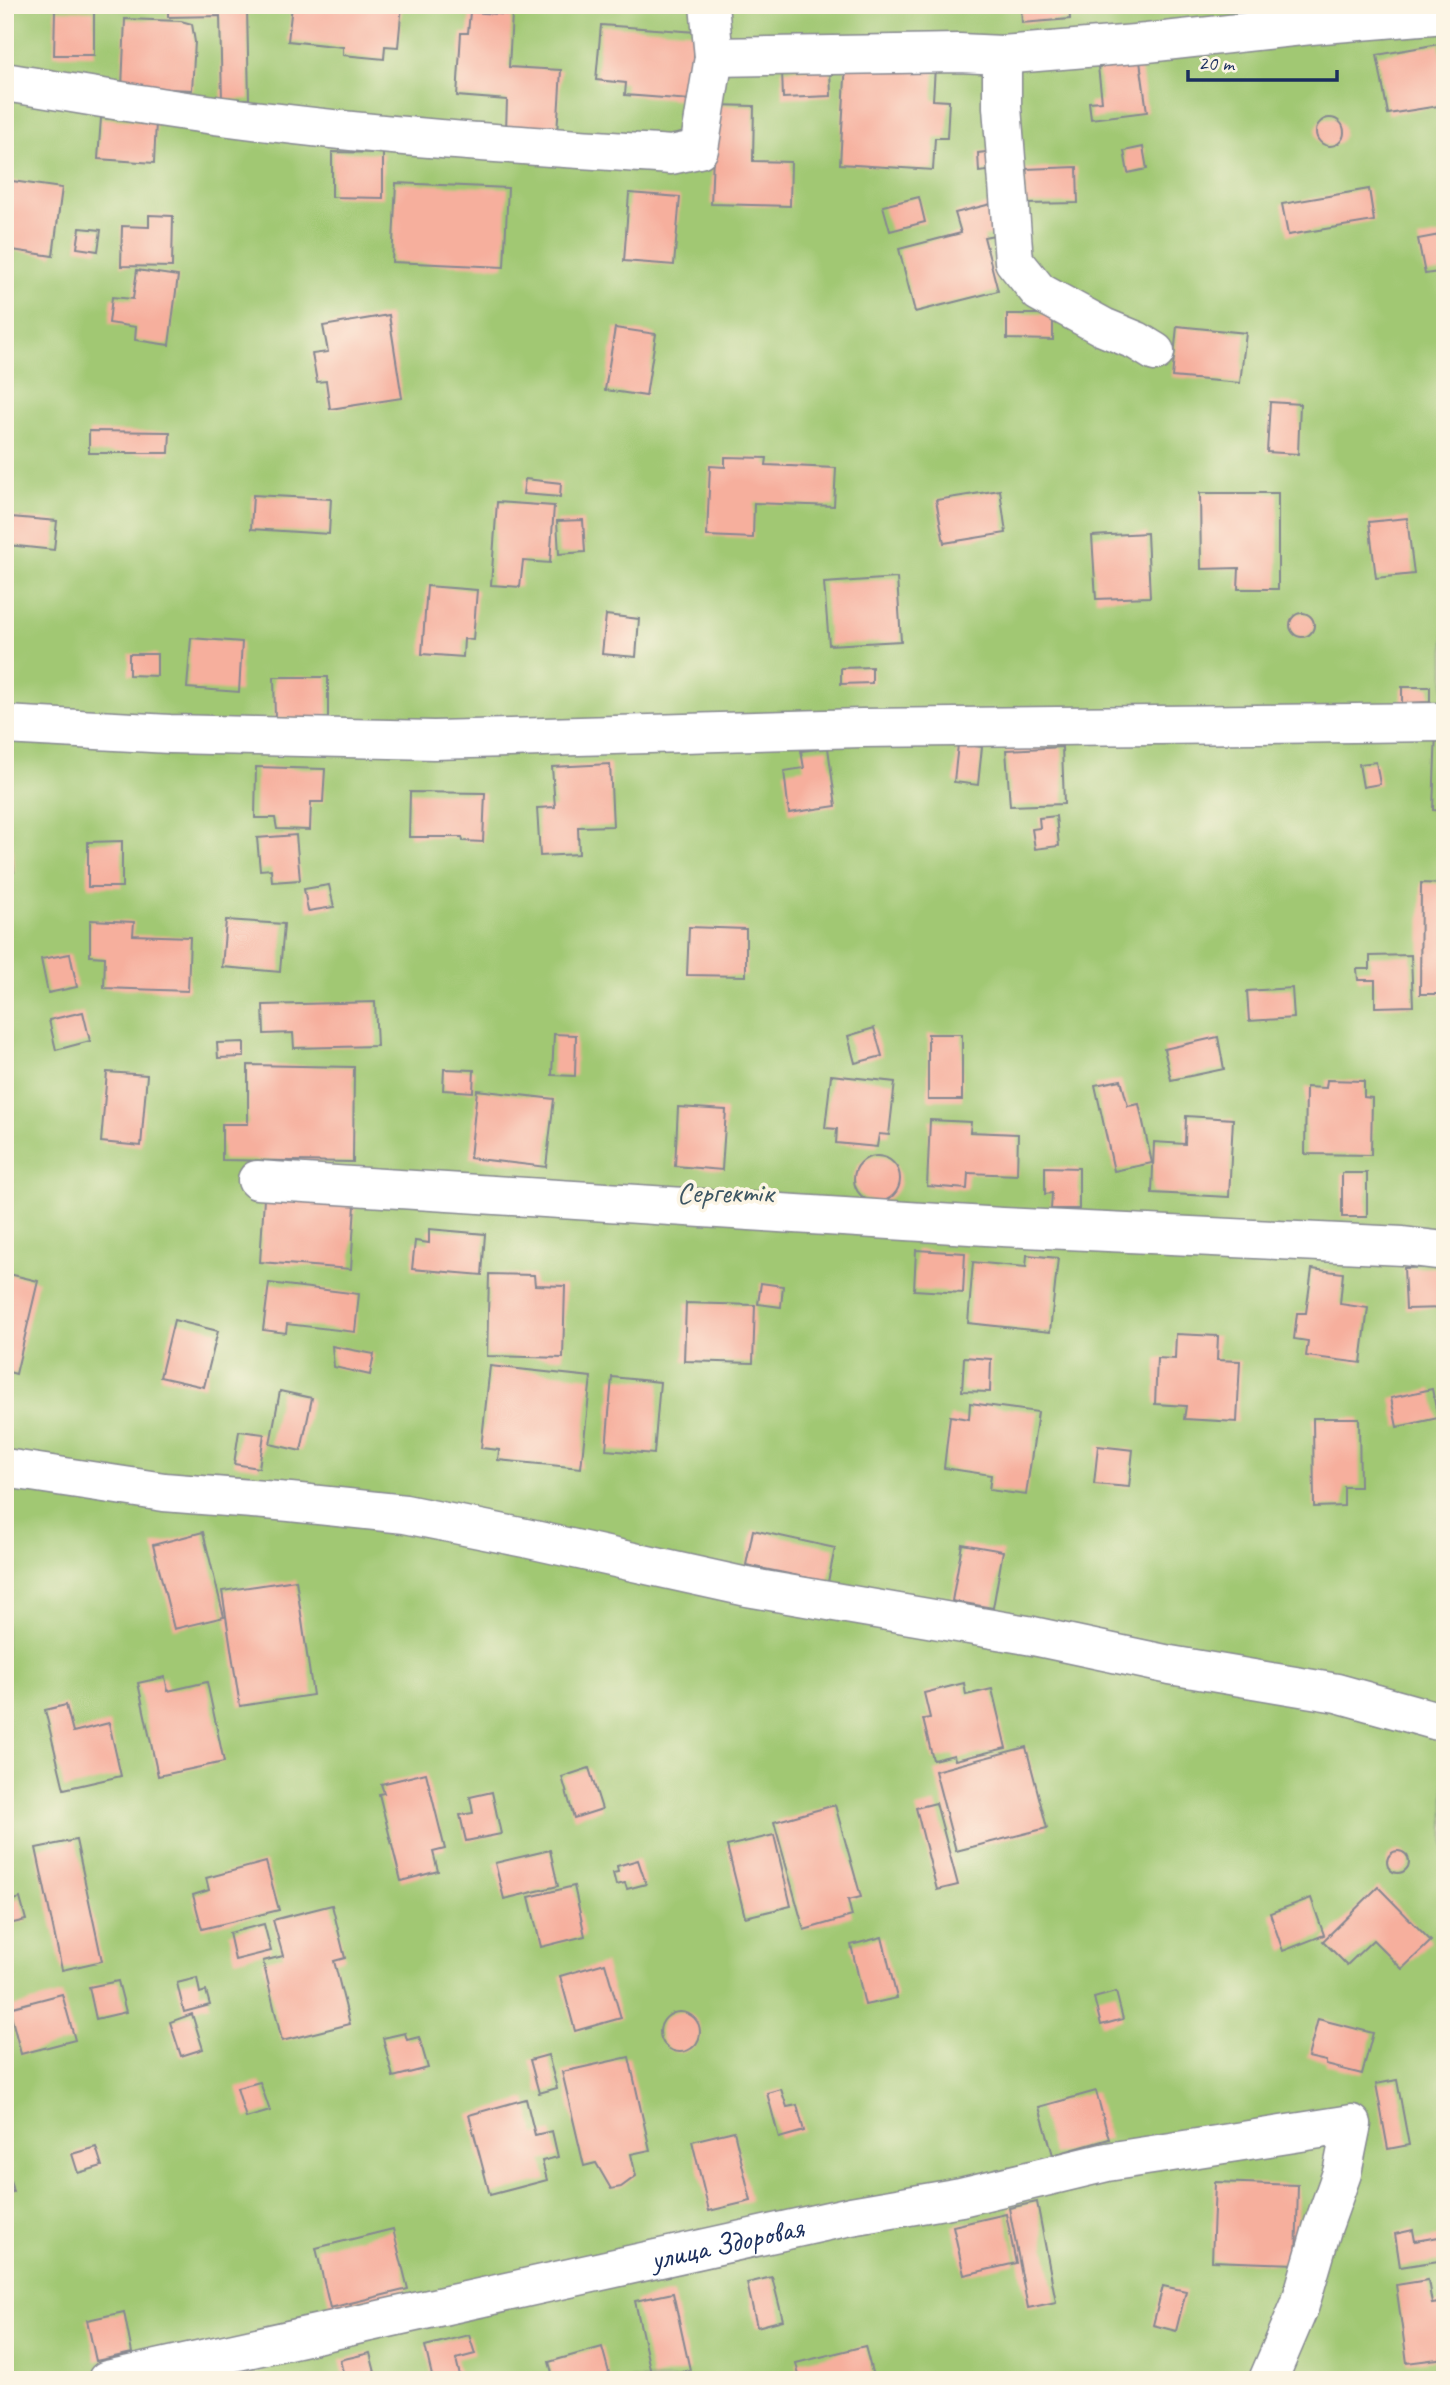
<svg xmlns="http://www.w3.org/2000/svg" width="1450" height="2385" font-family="Caveat,sans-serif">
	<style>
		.green { fill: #a1c873; stroke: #5e7c68; stroke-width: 2 }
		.building { fill: #f6af9d }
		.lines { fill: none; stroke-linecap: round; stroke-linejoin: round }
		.street-casing { stroke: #868890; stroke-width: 41 }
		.street { stroke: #fff; stroke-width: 38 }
		.labels { text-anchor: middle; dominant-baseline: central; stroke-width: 7; stroke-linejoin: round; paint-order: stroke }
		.park-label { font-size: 30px; fill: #3c5563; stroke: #fcf5e5 }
		.street-label { font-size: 30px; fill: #1b2f5e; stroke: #fcf5e5 }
	</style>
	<rect width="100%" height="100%" fill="#fcf5e5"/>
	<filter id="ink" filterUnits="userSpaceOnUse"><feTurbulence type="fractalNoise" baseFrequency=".0143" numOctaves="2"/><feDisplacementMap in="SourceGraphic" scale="14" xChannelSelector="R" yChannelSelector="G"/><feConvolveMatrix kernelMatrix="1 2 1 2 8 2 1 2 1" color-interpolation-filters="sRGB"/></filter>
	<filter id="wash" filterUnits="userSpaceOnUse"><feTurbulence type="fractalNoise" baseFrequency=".00686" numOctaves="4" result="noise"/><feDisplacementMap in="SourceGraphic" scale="28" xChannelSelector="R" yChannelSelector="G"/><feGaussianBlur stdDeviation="1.57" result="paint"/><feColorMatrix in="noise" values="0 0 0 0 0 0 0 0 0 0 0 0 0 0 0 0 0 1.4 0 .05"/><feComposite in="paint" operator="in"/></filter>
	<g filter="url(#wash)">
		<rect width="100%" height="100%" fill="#f0e1c1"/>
		<rect class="green" x="5" y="5" width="1440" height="2375"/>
		<g id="blocks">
			<g class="building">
				<polygon points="168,5 259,5 259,7 247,8 249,99 222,100 220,16 168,17"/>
				<polygon points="292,5 402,5 398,47 385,46 384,59 343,55 343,47 288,41"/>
				<polygon points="1021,5 1069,5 1070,19 1022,23"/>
				<polygon points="55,10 94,11 94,55 54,55"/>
				<polygon points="470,12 512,15 509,67 561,70 557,134 506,130 507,100 457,96 461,33 468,33"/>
				<polygon points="125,19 181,21 192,24 195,42 192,90 122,87"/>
				<polygon points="601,25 696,32 691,100 625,95 626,83 596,80"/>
				<polygon points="1439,44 1445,77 1445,105 1388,114 1377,55"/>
				<polygon points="846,61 935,67 933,100 949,101 947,138 935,138 933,170 840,164"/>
				<polygon points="1140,61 1147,112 1091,119 1089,102 1102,101 1098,67"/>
				<polygon points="830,67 831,96 783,98 782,70"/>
				<polygon points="715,105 754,106 753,161 791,162 790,206 711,204"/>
				<circle cx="1330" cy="132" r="14"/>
				<polygon points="101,118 156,122 154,163 98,159"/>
				<polygon points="1143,147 1147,169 1128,173 1124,151"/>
				<polygon points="994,151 996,170 979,172 978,153"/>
				<polygon points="332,152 383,153 383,198 332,197"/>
				<polygon points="1077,167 1078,203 1025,204 1025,169"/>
				<polygon points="5,180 62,188 53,256 5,249"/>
				<polygon points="396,183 508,188 504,267 392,262"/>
				<polygon points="1369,189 1374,221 1288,235 1282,204"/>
				<polygon points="629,193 680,197 674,265 624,261"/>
				<polygon points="919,197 925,222 890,231 883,206"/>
				<polygon points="991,204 999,234 984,237 998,291 915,312 899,249 961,233 955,213"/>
				<polygon points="149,215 173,216 172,267 121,266 122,226 149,227"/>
				<polygon points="80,228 101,230 98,251 77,248"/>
				<polygon points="1445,234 1445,271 1425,274 1418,239"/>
				<polygon points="137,270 178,276 169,345 135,340 136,327 109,323 112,297 133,299"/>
				<polygon points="1007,314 1053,314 1053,340 1007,339"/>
				<polygon points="389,315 402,398 330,409 326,381 317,382 312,354 328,352 323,326"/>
				<polygon points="1177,326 1246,333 1240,383 1172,377"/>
				<polygon points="615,328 656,334 646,396 605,390"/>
				<polygon points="1270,402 1300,404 1298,454 1267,452"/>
				<polygon points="89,431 170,432 169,453 89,453"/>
				<polygon points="725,457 767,458 766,465 836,468 834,506 754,503 753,538 707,536 710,466 725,467"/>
				<polygon points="525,479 561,483 560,497 523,494"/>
				<polygon points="1000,490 1006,533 944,543 936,500"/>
				<polygon points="1200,493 1278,493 1278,589 1238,589 1239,568 1201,569"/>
				<polygon points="253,495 331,499 329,534 251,529"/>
				<polygon points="497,502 554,506 550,563 523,561 520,587 491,585"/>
				<polygon points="11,517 57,521 54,550 8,545"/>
				<polygon points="1407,518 1414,574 1376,578 1369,522"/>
				<polygon points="583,520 585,552 559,554 557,521"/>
				<polygon points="1147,533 1150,597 1096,599 1092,536"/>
				<polygon points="897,578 901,641 829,645 824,583"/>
				<polygon points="427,586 477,590 473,640 464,639 463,657 422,654"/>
				<circle cx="1302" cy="625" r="12"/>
				<polygon points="606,615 639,619 636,657 602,654"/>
				<polygon points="191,638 242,642 239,692 187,688"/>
				<polygon points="129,654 157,654 157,676 129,675"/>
				<polygon points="872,667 872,683 841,684 841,668"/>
				<polygon points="274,677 328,677 328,719 275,719"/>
				<polygon points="1402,687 1430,687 1430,702 1402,703"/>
				<polygon points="1436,731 1445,731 1445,811 1433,810"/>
				<polygon points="958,744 982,747 978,785 954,782"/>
				<polygon points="1062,747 1064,804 1010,806 1006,750"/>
				<polygon points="828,748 836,806 789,813 784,771 804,768 801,751"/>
				<polygon points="1376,762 1380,784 1363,787 1359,764"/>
				<polygon points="610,764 613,826 578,827 579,854 540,856 537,808 555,807 552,767"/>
				<polygon points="256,767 325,769 323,802 311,802 310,830 277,829 275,818 255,818"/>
				<polygon points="410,792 485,793 483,842 463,841 462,837 409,837"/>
				<polygon points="1056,816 1059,846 1035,849 1032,829 1040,828 1039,818"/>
				<polygon points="296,835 300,880 272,882 271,869 260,870 257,838"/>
				<polygon points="122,841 122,887 88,887 88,842"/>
				<polygon points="5,847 12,847 14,872 5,873"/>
				<polygon points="1421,883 1445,884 1445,994 1420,994"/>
				<polygon points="329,885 334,907 308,911 304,889"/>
				<polygon points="90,920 134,922 133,935 190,937 188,991 104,988 105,957 90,956"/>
				<polygon points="226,920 284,924 280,972 222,967"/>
				<polygon points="689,927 746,929 746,976 687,975"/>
				<polygon points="70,954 77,987 48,993 41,959"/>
				<polygon points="1411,955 1413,1006 1375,1007 1375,980 1358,980 1357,969 1370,969 1370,956"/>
				<polygon points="1292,988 1294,1018 1249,1021 1247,991"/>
				<polygon points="375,1002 377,1046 294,1048 293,1033 264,1034 263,1005"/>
				<polygon points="83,1012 90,1041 56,1050 49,1020"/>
				<polygon points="874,1028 882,1056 855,1063 848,1036"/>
				<polygon points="554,1034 576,1035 575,1076 552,1075"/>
				<rect x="928" y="1034" width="34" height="66"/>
				<polygon points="1218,1037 1224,1069 1171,1080 1164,1049"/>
				<polygon points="244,1042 244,1057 218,1058 217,1043"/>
				<polygon points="248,1065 354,1067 353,1162 222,1160 222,1124 248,1124"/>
				<polygon points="444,1069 474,1070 473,1092 443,1090"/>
				<polygon points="107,1072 147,1075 141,1146 101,1142"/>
				<polygon points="831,1075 895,1082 889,1135 879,1134 877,1147 836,1143 837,1129 825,1128"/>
				<polygon points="1121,1080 1128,1106 1139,1104 1152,1163 1114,1171 1095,1085"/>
				<polygon points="1327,1080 1364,1081 1364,1097 1372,1098 1371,1155 1305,1154 1306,1087 1326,1088"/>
				<polygon points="477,1090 554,1099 546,1167 470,1158"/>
				<polygon points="678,1107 726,1110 722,1170 675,1166"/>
				<polygon points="1186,1116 1233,1119 1229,1197 1152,1193 1154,1142 1185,1144"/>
				<polygon points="930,1120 971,1122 970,1132 1018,1134 1017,1175 968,1173 967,1189 927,1186"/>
				<circle cx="877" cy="1179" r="23"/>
				<polygon points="1045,1167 1079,1168 1079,1209 1051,1209 1052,1193 1045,1194"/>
				<rect x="1342" y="1173" width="25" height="44"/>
				<polygon points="264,1198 355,1205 351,1269 260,1262"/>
				<polygon points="429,1229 485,1234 482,1275 412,1269 415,1241 429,1243"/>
				<polygon points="916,1250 965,1253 963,1293 914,1290"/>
				<polygon points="1027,1255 1058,1258 1050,1332 968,1323 973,1262 1026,1267"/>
				<polygon points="1445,1267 1445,1308 1406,1309 1404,1268"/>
				<polygon points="1312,1269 1343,1273 1340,1304 1368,1308 1361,1363 1306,1356 1308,1341 1294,1339 1297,1313 1306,1313"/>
				<polygon points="5,1273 38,1281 16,1374 5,1371"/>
				<polygon points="489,1274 534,1275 535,1285 565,1286 563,1358 487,1356"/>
				<polygon points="269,1283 359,1294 355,1332 287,1324 286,1333 263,1330"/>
				<polygon points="761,1283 783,1286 781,1307 758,1304"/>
				<polygon points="686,1303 755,1305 753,1363 684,1361"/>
				<polygon points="174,1320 218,1331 204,1387 160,1377"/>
				<polygon points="1176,1334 1218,1336 1217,1360 1240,1361 1237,1422 1184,1419 1186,1406 1155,1404 1157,1358 1175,1359"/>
				<polygon points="332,1346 374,1354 370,1375 334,1367"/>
				<polygon points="964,1357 991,1359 990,1392 962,1391"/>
				<polygon points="490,1366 591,1377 581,1468 498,1460 499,1450 481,1448"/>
				<polygon points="612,1377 660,1382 654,1454 606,1450"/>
				<polygon points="1432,1389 1438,1418 1397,1427 1391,1398"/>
				<polygon points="280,1391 312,1398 301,1451 270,1444"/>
				<polygon points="970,1403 1038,1412 1026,1495 989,1490 991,1475 944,1468 950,1416 969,1419"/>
				<polygon points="1313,1418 1359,1418 1360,1487 1344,1487 1344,1506 1314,1507"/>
				<polygon points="239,1431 264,1434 259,1468 234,1464"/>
				<polygon points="1098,1446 1133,1450 1129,1487 1094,1484"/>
				<polygon points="753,1530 835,1548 828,1582 746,1565"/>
				<polygon points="203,1532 224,1617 174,1629 153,1545"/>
				<polygon points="962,1544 1003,1551 993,1608 952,1601"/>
				<polygon points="296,1580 313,1695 240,1706 222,1591"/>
				<polygon points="165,1677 168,1691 207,1682 224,1762 158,1776 138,1683"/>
				<polygon points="964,1683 966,1695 992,1689 1006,1748 955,1760 954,1755 933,1760 923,1719 930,1718 924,1693"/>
				<polygon points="66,1705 73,1732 109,1723 121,1776 64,1789 45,1710"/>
				<polygon points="1026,1747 1047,1828 956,1851 935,1771"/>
				<polygon points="589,1768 602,1809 574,1818 562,1777"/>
				<polygon points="426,1773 445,1849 433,1852 438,1871 401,1881 379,1794 384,1793 381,1784"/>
				<polygon points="492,1792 501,1834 466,1841 460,1815 473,1813 470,1797"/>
				<polygon points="936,1803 958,1885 937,1890 916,1808"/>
				<polygon points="835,1805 861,1897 848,1900 852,1916 804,1930 774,1822"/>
				<polygon points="774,1835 791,1906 745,1917 727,1846"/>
				<polygon points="76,1840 102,1961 62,1970 36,1848"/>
				<polygon points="550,1850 558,1886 504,1899 495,1863"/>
				<circle cx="1398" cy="1862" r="11"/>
				<polygon points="638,1860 646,1884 627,1889 625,1883 616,1885 613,1873 618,1872 617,1866"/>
				<polygon points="266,1862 279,1910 202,1929 193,1895 209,1890 206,1878"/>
				<polygon points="574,1886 585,1936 541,1947 529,1897"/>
				<polygon points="1378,1887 1431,1941 1402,1969 1373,1940 1347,1965 1323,1941"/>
				<polygon points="20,1898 26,1920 5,1925 5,1903"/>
				<polygon points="1311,1898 1324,1935 1283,1951 1270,1913"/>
				<polygon points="332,1905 345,1958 334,1961 350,2024 282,2041 263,1961 283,1956 273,1920"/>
				<polygon points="264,1924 271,1951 235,1960 229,1933"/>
				<polygon points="882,1937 897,1998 865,2005 851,1945"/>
				<polygon points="605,1963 621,2018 575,2031 560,1976"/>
				<polygon points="197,1978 200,1993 206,1991 210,2005 184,2012 177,1983"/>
				<polygon points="118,1981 126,2012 96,2019 89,1987"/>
				<polygon points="1116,1992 1123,2019 1101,2025 1094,1998"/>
				<polygon points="62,1994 75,2040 21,2054 9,2008"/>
				<circle cx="680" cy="2032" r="20"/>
				<polygon points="192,2014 203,2049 181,2056 170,2022"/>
				<polygon points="1318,2019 1373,2033 1362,2074 1326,2065 1326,2061 1308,2057"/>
				<polygon points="405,2033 407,2040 419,2037 428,2068 393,2077 383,2038"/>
				<polygon points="548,2055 557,2088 539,2093 530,2060"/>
				<polygon points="629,2057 650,2150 631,2154 636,2176 621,2187 611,2189 596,2163 584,2166 562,2072"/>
				<polygon points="1397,2080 1409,2145 1388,2149 1376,2084"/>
				<polygon points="260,2082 270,2111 246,2118 237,2088"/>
				<polygon points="781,2089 787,2107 797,2105 804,2131 779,2138 767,2093"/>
				<polygon points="1096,2091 1109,2139 1053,2155 1039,2107"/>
				<polygon points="526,2099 535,2135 552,2131 558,2157 542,2161 547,2180 490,2195 469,2115"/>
				<polygon points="734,2131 751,2201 709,2211 692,2141"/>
				<polygon points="96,2147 102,2166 78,2173 72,2154"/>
				<polygon points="6,2163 13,2192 5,2194 5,2164"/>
				<polygon points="1215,2182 1298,2185 1296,2264 1212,2261"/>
				<polygon points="1037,2202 1056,2302 1028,2308 1009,2208"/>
				<polygon points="1006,2214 1016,2263 964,2275 953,2226"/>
				<polygon points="393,2229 408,2289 330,2308 316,2248"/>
				<polygon points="1413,2230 1415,2241 1445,2236 1445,2260 1400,2267 1395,2234"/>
				<polygon points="772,2277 783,2320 757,2327 747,2283"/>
				<polygon points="1428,2280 1432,2304 1445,2302 1445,2358 1407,2363 1396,2285"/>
				<polygon points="1163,2286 1186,2291 1176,2331 1153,2325"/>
				<polygon points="673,2293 690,2370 652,2378 635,2301"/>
				<polygon points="124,2312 132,2353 96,2361 87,2320"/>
				<polygon points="469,2335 475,2354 456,2359 461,2380 433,2380 425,2346"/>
				<polygon points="865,2346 874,2380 800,2380 796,2363"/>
				<polygon points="602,2347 611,2380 554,2380 549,2362"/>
				<polygon points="370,2353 377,2380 345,2380 340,2360"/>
			</g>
		</g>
	</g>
	<g filter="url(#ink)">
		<use href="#blocks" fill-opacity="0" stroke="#868890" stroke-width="2"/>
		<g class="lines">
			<defs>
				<g id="street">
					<polyline points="1002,55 1002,107 1014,261 1039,292 1103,327 1137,341 1155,352"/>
					<polyline points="714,57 959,53 1002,55 1147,43 1311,25 1445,14"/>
					<path d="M5 82C96 97 187 113 279 123 409 139 540 146 671 155L699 149 714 57 709 5"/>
					<polyline points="5,725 170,734 434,740 862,728 1445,722"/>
					<polyline points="257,1180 1002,1227 1403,1246 1445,1251"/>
					<polyline points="5,1468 164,1492 290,1502 405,1514 525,1538 747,1587 1033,1636 1170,1665 1337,1693 1445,1723"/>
					<path id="s1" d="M107 2380 851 2216 961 2197 1107 2162 1352 2124 1342 2173 1322 2229 1300 2305 1268 2380"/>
				</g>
			</defs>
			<use href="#street" class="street-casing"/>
			<use href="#street" class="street"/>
		</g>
	</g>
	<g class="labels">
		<g class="park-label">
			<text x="725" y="1192">Сергектік</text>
		</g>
		<g class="street-label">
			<text stroke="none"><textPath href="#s1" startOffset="635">улица Здоровая</textPath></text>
		</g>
	</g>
	<rect width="1450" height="2385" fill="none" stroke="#fcf5e5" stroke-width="28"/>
	<path d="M1188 70v10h149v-10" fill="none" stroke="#1b2f5e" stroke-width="3.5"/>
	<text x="1198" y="70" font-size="21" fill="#1b2f5e" stroke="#fcf5e5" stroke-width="5" paint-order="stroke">20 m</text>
</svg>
